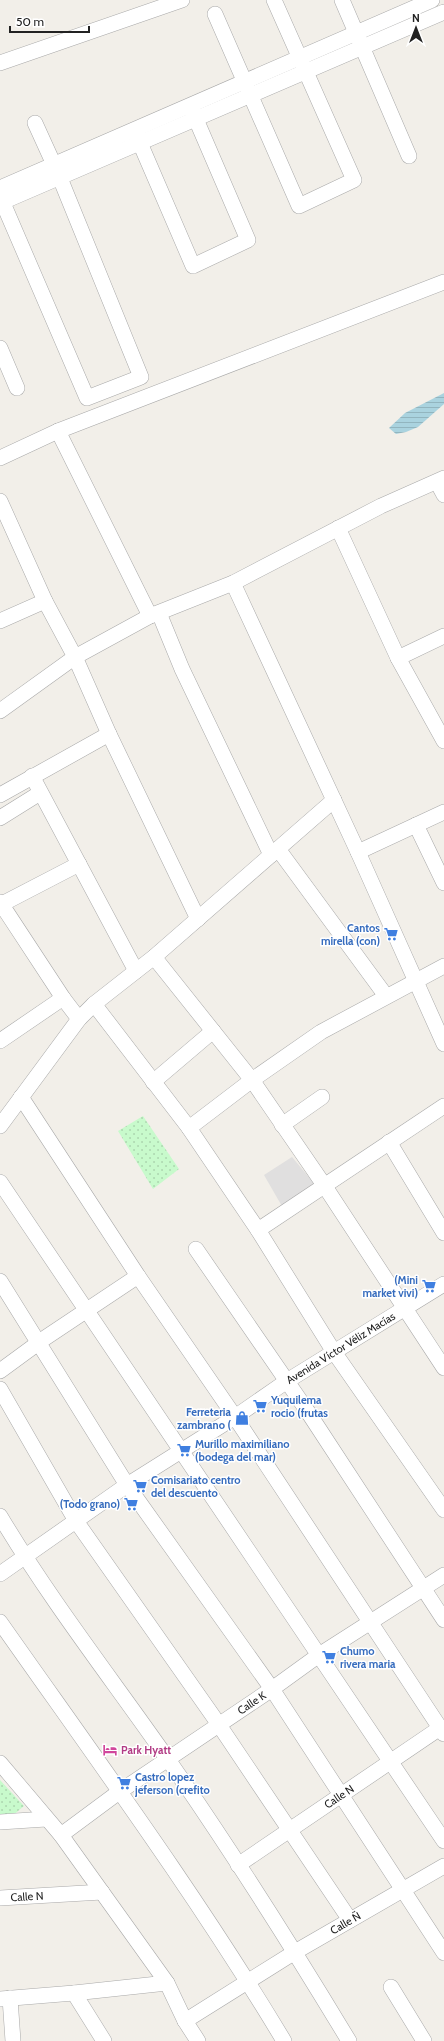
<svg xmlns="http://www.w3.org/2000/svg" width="444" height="2041" font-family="Cabin,sans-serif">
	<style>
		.residential { fill: #e0dfdf }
		.park { fill: url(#park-dots) }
		.water { fill: url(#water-rules) }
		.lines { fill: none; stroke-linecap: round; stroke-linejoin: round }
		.minor-casing { stroke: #a9a9a9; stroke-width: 16 }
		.minor { stroke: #fff; stroke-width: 15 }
		.labels { text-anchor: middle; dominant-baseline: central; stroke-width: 3; stroke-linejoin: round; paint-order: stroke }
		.shop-label { font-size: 11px; font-weight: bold; fill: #366cbe; stroke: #fff; text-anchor: start }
		.street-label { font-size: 11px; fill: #222; stroke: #fff }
		.hotel-label { font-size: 11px; font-weight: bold; fill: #b23c85; stroke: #fff; text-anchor: start }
	</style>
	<defs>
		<pattern id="park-dots" width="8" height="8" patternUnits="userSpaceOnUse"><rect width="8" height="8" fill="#c8facc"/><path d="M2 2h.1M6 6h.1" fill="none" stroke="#acd6af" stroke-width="1.8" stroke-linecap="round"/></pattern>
		<pattern id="water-rules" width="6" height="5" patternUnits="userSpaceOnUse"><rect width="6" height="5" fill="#aad3df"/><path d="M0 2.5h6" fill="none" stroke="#92b5bf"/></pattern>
	</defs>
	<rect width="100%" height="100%" fill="#f2efe9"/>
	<polygon class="residential" points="292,1157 317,1187 283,1208 264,1175"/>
	<g class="park">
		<polygon points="143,1116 179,1169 153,1189 118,1131"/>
		<polygon points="0,1780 24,1806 11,1817 0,1817"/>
	</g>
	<polygon class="water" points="444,393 444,404 418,427 406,432 396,434 389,428 405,413"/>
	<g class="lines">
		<defs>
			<g id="minor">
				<polyline points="342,0 409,156"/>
				<polyline points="215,14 299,206 354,180 274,0"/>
				<polyline points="0,63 182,0"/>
				<polyline points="137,136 193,266 248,240 192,110"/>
				<polyline points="0,188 432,0"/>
				<polyline points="0,196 87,398 141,377 60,178 35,123"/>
				<polyline points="0,203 444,12"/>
				<polyline points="0,348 17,388"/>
				<polyline points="58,431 150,616"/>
				<polyline points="0,458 58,431 444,282"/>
				<polyline points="437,482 444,495"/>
				<polyline points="0,501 45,601 75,657 109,734 198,919"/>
				<polyline points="338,528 398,658 444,741"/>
				<polyline points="233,583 358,852 444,1044"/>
				<polyline points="159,613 182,669 271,855"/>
				<polyline points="0,621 45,601"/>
				<polyline points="398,658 444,636"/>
				<polyline points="0,711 75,657 150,616 233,583 381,506 444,478"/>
				<polyline points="32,776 136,971"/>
				<polyline points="0,795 109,734"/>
				<polyline points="0,818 40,793"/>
				<polyline points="416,825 444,883"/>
				<polyline points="278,849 386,996"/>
				<polyline points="358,852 444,812"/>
				<polyline points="0,902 63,998 79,1019"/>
				<polyline points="0,905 79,864"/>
				<polyline points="154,957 252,1080 324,1185 444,1368"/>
				<polyline points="94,1004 189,1128 258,1230 334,1352 444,1510"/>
				<polyline points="0,1041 63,998"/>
				<polyline points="153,1082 213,1031"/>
				<polyline points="21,1097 138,1276 235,1417 444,1734"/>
				<polyline points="282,1125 322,1097"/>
				<polyline points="0,1126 79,1019 94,1004 154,957 334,800"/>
				<polyline points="189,1128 252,1080 321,1032 444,966"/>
				<polyline points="389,1142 444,1233"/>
				<polyline points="0,1182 444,1841"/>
				<polyline points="258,1230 444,1106"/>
				<polyline points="196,1249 306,1409 444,1620"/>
				<polyline points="0,1281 127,1485 272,1689 444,1953"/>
				<polyline points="0,1371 45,1338 138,1276"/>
				<polyline points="0,1389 76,1521 213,1716 350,1920"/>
				<path d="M0 1516C50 1600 111 1678 167 1758 231 1850 291 1945 349 2041"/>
				<path id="s1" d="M0 1574 127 1485 235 1417 287 1381 444 1284"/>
				<path d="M0 1622C97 1760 197 1896 284 2041"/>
				<polyline points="0,1763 61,1835 167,1983 185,2021 198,2041"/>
				<polyline points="0,1822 46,1819"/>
				<path id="s2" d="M61 1835 119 1792 272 1689 319 1655 444 1575"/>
				<path id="s3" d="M238 1865 440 1728"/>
				<path id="s4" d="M0 1898 102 1892"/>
				<polyline points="391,1987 424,2041"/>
				<polyline points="74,1993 104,2041"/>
				<polyline points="10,1998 13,2041"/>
				<polyline points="0,1999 74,1993 167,1983"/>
				<path id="s5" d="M185 2021 295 1952 444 1866"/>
			</g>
		</defs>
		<use href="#minor" class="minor-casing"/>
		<use href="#minor" class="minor"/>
	</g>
	<defs>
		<symbol id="supermarket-bare" viewBox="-9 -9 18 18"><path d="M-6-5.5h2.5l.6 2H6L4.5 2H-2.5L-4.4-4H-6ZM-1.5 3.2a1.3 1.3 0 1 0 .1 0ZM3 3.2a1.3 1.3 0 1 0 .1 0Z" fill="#3f7fe0" stroke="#fff" stroke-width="2.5" paint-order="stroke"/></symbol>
		<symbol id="shop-bare" viewBox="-9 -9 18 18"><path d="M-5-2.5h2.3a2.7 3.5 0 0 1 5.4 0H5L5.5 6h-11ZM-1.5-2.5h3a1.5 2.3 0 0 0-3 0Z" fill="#3f7fe0" stroke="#fff" stroke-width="2.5" paint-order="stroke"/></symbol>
		<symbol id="hotel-bare" viewBox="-9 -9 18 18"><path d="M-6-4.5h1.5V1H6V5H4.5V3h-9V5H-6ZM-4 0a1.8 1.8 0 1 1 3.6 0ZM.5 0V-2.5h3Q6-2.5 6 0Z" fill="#d1479c" stroke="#fff" stroke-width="2.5" paint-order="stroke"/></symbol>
	</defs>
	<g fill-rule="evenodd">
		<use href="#supermarket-bare" x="381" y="924" width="20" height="20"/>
		<use href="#supermarket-bare" x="419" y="1276" width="20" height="20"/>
		<use href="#supermarket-bare" x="250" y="1396" width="20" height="20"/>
		<use href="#shop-bare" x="232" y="1408" width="20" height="20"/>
		<use href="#supermarket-bare" x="174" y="1440" width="20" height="20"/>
		<use href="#supermarket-bare" x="130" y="1476" width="20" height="20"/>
		<use href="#supermarket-bare" x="121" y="1494" width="20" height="20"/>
		<use href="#supermarket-bare" x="319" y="1647" width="20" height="20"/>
		<use href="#hotel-bare" x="100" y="1740" width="20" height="20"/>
		<use href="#supermarket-bare" x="114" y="1773" width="20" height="20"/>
	</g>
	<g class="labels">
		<g class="shop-label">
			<text x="380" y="928" text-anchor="end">Cantos<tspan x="380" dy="13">mirella (con)</tspan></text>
			<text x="418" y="1280" text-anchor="end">(Mini<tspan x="418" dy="13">market vivi)</tspan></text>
			<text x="271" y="1400">Yuquilema<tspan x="271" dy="13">rocio (frutas</tspan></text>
			<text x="231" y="1412" text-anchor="end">Ferreteria<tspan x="231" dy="13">zambrano (</tspan></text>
			<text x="195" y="1444">Murillo maximiliano<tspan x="195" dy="13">(bodega del mar)</tspan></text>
			<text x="151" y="1480">Comisariato centro<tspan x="151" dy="13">del descuento</tspan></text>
			<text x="120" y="1504" text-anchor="end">(Todo grano)</text>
			<text x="340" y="1651">Chumo<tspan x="340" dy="13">rivera maria</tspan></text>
			<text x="135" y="1777">Castro lopez<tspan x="135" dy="13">jeferson (crefito</tspan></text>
		</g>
		<g class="street-label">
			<text stroke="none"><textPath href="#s1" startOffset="409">Avenida Víctor Véliz Macías</textPath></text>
			<text stroke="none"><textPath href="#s2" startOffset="232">Calle K</textPath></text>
			<text stroke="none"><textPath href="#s3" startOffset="122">Calle N</textPath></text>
			<text stroke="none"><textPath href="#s4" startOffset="27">Calle N</textPath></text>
			<text stroke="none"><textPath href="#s5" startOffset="188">Calle Ñ</textPath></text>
		</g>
		<g class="hotel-label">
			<text x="121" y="1750">Park Hyatt</text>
		</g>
	</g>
	<g transform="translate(416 28)" stroke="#ffffff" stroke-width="3" paint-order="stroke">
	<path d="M0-3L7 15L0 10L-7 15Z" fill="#222222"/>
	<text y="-6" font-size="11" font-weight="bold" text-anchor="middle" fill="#222222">N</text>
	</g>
	<path d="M10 26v6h79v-6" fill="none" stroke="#222222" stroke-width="2"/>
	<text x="16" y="26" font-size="12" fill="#222222" stroke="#ffffff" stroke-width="3" paint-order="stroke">50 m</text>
</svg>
